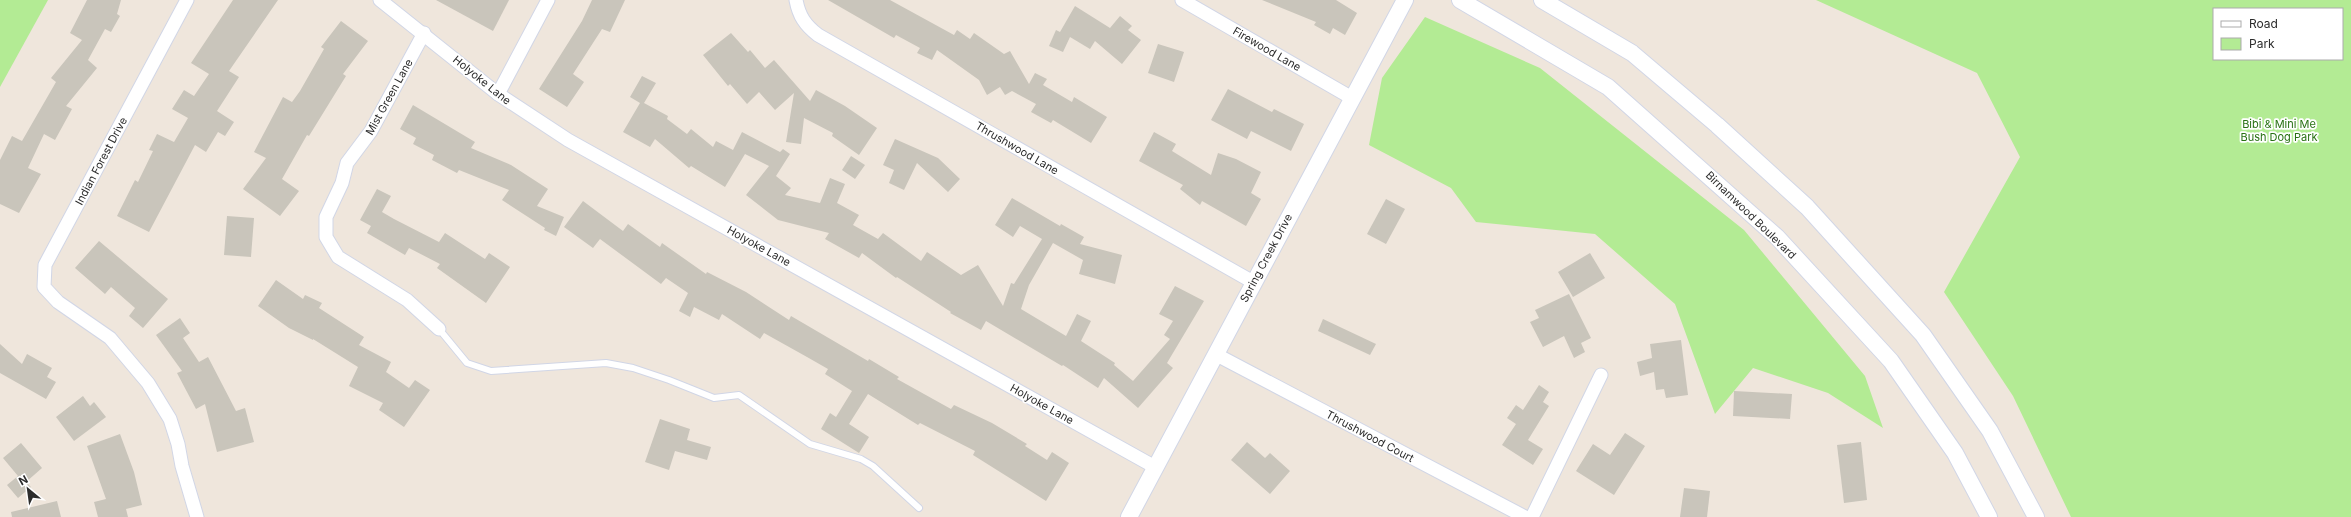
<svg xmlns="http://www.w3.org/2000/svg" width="2351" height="517" font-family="Inter,sans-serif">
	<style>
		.green { fill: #b3eb94; fill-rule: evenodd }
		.building { fill: #c9c5bb }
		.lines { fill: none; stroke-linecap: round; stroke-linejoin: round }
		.service-casing { stroke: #d1d6e6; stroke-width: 8 }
		.minor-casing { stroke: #d1d6e6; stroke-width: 15 }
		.tertiary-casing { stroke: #d1d6e6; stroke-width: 18 }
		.service { stroke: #fff; stroke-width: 6 }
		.minor { stroke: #fff; stroke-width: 13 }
		.tertiary { stroke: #fff; stroke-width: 16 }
		.labels { text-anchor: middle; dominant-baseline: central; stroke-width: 3.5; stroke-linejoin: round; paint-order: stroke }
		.street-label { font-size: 11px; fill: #2c2c2c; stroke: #fff }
		.park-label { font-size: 11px; fill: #287113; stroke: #fff }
	</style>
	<rect width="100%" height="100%" fill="#efe6dc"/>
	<g class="green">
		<polygon points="0,0 48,0 0,87"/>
		<path d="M1816 0H2351V517H2071L2013 396 1944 292 2020 157 1977 73ZM2214 9H2342V59H2214Z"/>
		<polygon points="1425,17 1540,68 1744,230 1865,376 1883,428 1828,393 1753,368 1715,414 1675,304 1595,234 1476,222 1451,188 1369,145 1382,78"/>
	</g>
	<g class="building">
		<polygon points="87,0 121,0 117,14 120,16 111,32 105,29 88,60 97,68 66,106 72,109 55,140 44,134 28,168 41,174 19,213 0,204 0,160 12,136 22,141 56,82 51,78 82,40 70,33"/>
		<polygon points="233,0 278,0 229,71 239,77 217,111 234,122 225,136 218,132 206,152 195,145 149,232 117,216 135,180 138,182 153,151 149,150 157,134 174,142 188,118 172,109 184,90 194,96 209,74 191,63"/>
		<polygon points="436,0 509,0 493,31"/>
		<polygon points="592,0 625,0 610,32 602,29 573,74 584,82 567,107 539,89 582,21"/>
		<polygon points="828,0 890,0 954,35 957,30 970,39 974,33 1004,54 1010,51 1029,84 1035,73 1047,79 1043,85 1072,102 1074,97 1107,117 1091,143 1053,120 1051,123 1031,112 1036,104 1012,91 1005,95 1000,87 987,95 979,80 937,50 932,60 917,53 920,48 896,35 894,38"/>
		<polygon points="1262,0 1336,0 1357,13 1345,35 1333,28 1330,34 1314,25 1316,22"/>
		<polygon points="1075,6 1110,28 1120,16 1132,26 1128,30 1141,40 1122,64 1095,41 1090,49 1070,37 1063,52 1049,46 1056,30 1060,32"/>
		<polygon points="341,21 368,41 343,74 346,76 309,136 307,135 282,179 299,191 280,216 243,189 266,158 254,152 283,97 292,102 300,91 324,49 321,47"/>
		<polygon points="731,33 748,52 750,50 765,68 774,60 810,101 816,90 845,106 877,128 859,155 832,136 833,133 804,118 801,144 786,142 794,93 775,110 759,92 747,104 730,84 728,86 703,55"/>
		<polygon points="1158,44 1184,52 1174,82 1148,73"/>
		<polygon points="642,76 656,83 644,103 668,116 667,119 687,134 691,129 713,147 716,141 733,150 742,132 780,152 783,149 790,154 776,176 791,188 785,195 820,203 830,178 845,184 837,203 859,215 853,225 878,239 883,233 921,261 927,252 961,275 978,265 1003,306 1011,283 1014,284 1042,239 1020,226 1013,237 995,225 1012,198 1060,226 1061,224 1084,237 1080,244 1122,255 1115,284 1079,274 1083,260 1053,243 1029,285 1021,309 1066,336 1077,314 1091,321 1081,341 1115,363 1114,365 1133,381 1170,339 1164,335 1173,321 1159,314 1175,286 1204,301 1167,363 1173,368 1138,408 1104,378 1098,388 1063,365 1062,366 986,321 981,330 950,313 951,312 897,277 896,278 862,253 859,258 825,239 829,233 778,220 746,195 769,166 745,154 725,187 691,166 689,168 655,139 650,147 623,132 640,103 630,97"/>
		<polygon points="1228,89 1272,112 1274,109 1304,124 1291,151 1251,131 1247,139 1211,120"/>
		<polygon points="413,105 475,142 471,148 511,165 548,189 537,206 564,217 556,236 544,230 545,228 502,200 509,190 459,170 457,173 432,160 434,155 413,144 416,138 400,129"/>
		<polygon points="1154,132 1176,144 1172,151 1211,175 1218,153 1236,159 1261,172 1251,193 1261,199 1246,226 1202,201 1200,205 1180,189 1183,185 1139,161"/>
		<polygon points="895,139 938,158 960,179 948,192 917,163 904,190 889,183 894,170 883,165"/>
		<polygon points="851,156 865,165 855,179 842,170"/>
		<polygon points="377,189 391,196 382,212 394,219 439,242 445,233 485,259 489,253 510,267 486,303 437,268 440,264 409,248 405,255 367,233 371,226 360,220"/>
		<polygon points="1386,199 1405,209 1386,244 1367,234"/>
		<polygon points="583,201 623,231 628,224 660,247 662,243 706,274 707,272 746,292 789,320 791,316 868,361 869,359 899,377 897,379 951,409 954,405 992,423 1027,444 1025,446 1047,460 1052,452 1069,463 1046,501 973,455 975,451 920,423 918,425 868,394 849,424 869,437 859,453 821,429 830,413 836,417 852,391 825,374 828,369 807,357 764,333 760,339 722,314 719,320 694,307 690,317 679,311 688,293 666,278 661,284 600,239 593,248 564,227"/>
		<polygon points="227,216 254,218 251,257 224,255"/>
		<polygon points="99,241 168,299 143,328 129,316 135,308 111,287 105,294 75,268"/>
		<polygon points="1590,253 1605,278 1573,297 1558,272"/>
		<polygon points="276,280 303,299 305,295 322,303 319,308 364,337 359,345 391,362 386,372 409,388 415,380 430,390 404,427 379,410 383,403 349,386 358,367 313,339 313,340 289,328 258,306"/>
		<polygon points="1569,294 1591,338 1581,343 1585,352 1574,358 1564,336 1543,347 1530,322 1539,318 1535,310"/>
		<polygon points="180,318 190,333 183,338 199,362 208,357 236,411 245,408 254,442 217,452 205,404 196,409 177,373 182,371 156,335"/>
		<polygon points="1323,319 1376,344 1370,355 1318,331"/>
		<polygon points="1681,340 1688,395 1666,398 1664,389 1656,390 1654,372 1640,376 1637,362 1652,358 1650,344"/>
		<polygon points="0,344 22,364 27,354 52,368 47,377 56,382 46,399 0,373"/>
		<polygon points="1539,385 1549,392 1543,402 1549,406 1528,440 1543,449 1533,465 1502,445 1516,424 1507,418 1516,405 1523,410"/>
		<polygon points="1734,391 1792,394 1790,419 1733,416"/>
		<polygon points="83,396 90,406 94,402 106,417 74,441 56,417"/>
		<polygon points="660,419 690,429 687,440 711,447 707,460 675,451 669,470 645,462"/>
		<polygon points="1625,433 1645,446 1614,495 1576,471 1593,444 1610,455"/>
		<polygon points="120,434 134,472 142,505 126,509 128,517 98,517 94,502 106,499 87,446"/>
		<polygon points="1247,442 1265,458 1270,453 1290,471 1270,494 1231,460"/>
		<polygon points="1861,442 1867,500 1844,503 1837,445"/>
		<polygon points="21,443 42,468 26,482 31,487 18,498 7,485 18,476 3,458"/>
		<polygon points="1684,488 1710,491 1707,517 1680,517"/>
		<polygon points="57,501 61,517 12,517 11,512"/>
	</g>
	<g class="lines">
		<defs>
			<polyline id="service" points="439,329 467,363 491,371 606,363 633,368 669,380 714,398 739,395 810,444 861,459 873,466 919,508"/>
			<g id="minor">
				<polyline points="187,0 45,265 44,287 58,302 110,338 148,383 170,419 178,444 182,466 197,517"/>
				<polyline points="380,0 498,94 568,140 1155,467"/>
				<path d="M796 0C799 16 805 25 818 35L1253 282"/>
				<polyline points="1182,0 1352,98"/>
				<polyline points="424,33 371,131 347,163 342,183 326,217 326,237 338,257 407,300 439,329"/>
				<polyline points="498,94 548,0"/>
				<polyline points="1215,354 1525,517"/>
				<polyline points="1532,517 1601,375"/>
			</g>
			<g id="tertiary">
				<polyline points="1460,0 1608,87 1777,237 1891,361 1955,453 1989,517"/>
				<polyline points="1542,0 1632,53 1717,125 1807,207 1923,335 1990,431 2036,517"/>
				<polyline points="1129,517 1405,0"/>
			</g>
		</defs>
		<use href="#service" class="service-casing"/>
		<use href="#minor" class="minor-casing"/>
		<use href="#tertiary" class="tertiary-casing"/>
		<use href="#service" class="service"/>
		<use href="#minor" class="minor"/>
		<use href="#tertiary" class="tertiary"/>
	</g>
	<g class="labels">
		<g class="street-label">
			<text transform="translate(1267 49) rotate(30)">Firewood Lane</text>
			<text transform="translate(482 80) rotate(39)">Holyoke Lane</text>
			<text transform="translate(389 97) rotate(-61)">Mist Green Lane</text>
			<text transform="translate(1017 148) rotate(30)">Thrushwood Lane</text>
			<text transform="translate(101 161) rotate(-62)">Indian Forest Drive</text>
			<text transform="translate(1751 215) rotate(44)">Birnamwood Boulevard</text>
			<text transform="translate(759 246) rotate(29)">Holyoke Lane</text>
			<text transform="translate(1266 258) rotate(-62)">Spring Creek Drive</text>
			<text transform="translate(1042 404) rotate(29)">Holyoke Lane</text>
			<text transform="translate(1370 436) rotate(28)">Thrushwood Court</text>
		</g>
		<g class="park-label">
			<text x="2279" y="124">Bibi &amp; Mini Me<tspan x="2279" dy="13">Bush Dog Park</tspan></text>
		</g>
	</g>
	<rect x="2213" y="8" width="130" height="52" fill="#ffffff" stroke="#ababab"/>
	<rect x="2221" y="21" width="20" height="6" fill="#ffffff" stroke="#ababab"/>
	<text x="2249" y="28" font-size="12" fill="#2c2c2c">Road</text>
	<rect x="2221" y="38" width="20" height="12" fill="#b3eb94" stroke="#ababab"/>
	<text x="2249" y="48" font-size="12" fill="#2c2c2c">Park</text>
	<g transform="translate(28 489) rotate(331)" stroke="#ffffff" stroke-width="3" paint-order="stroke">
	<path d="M0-3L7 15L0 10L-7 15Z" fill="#2c2c2c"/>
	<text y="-6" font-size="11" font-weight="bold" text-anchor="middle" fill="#2c2c2c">N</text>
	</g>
</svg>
